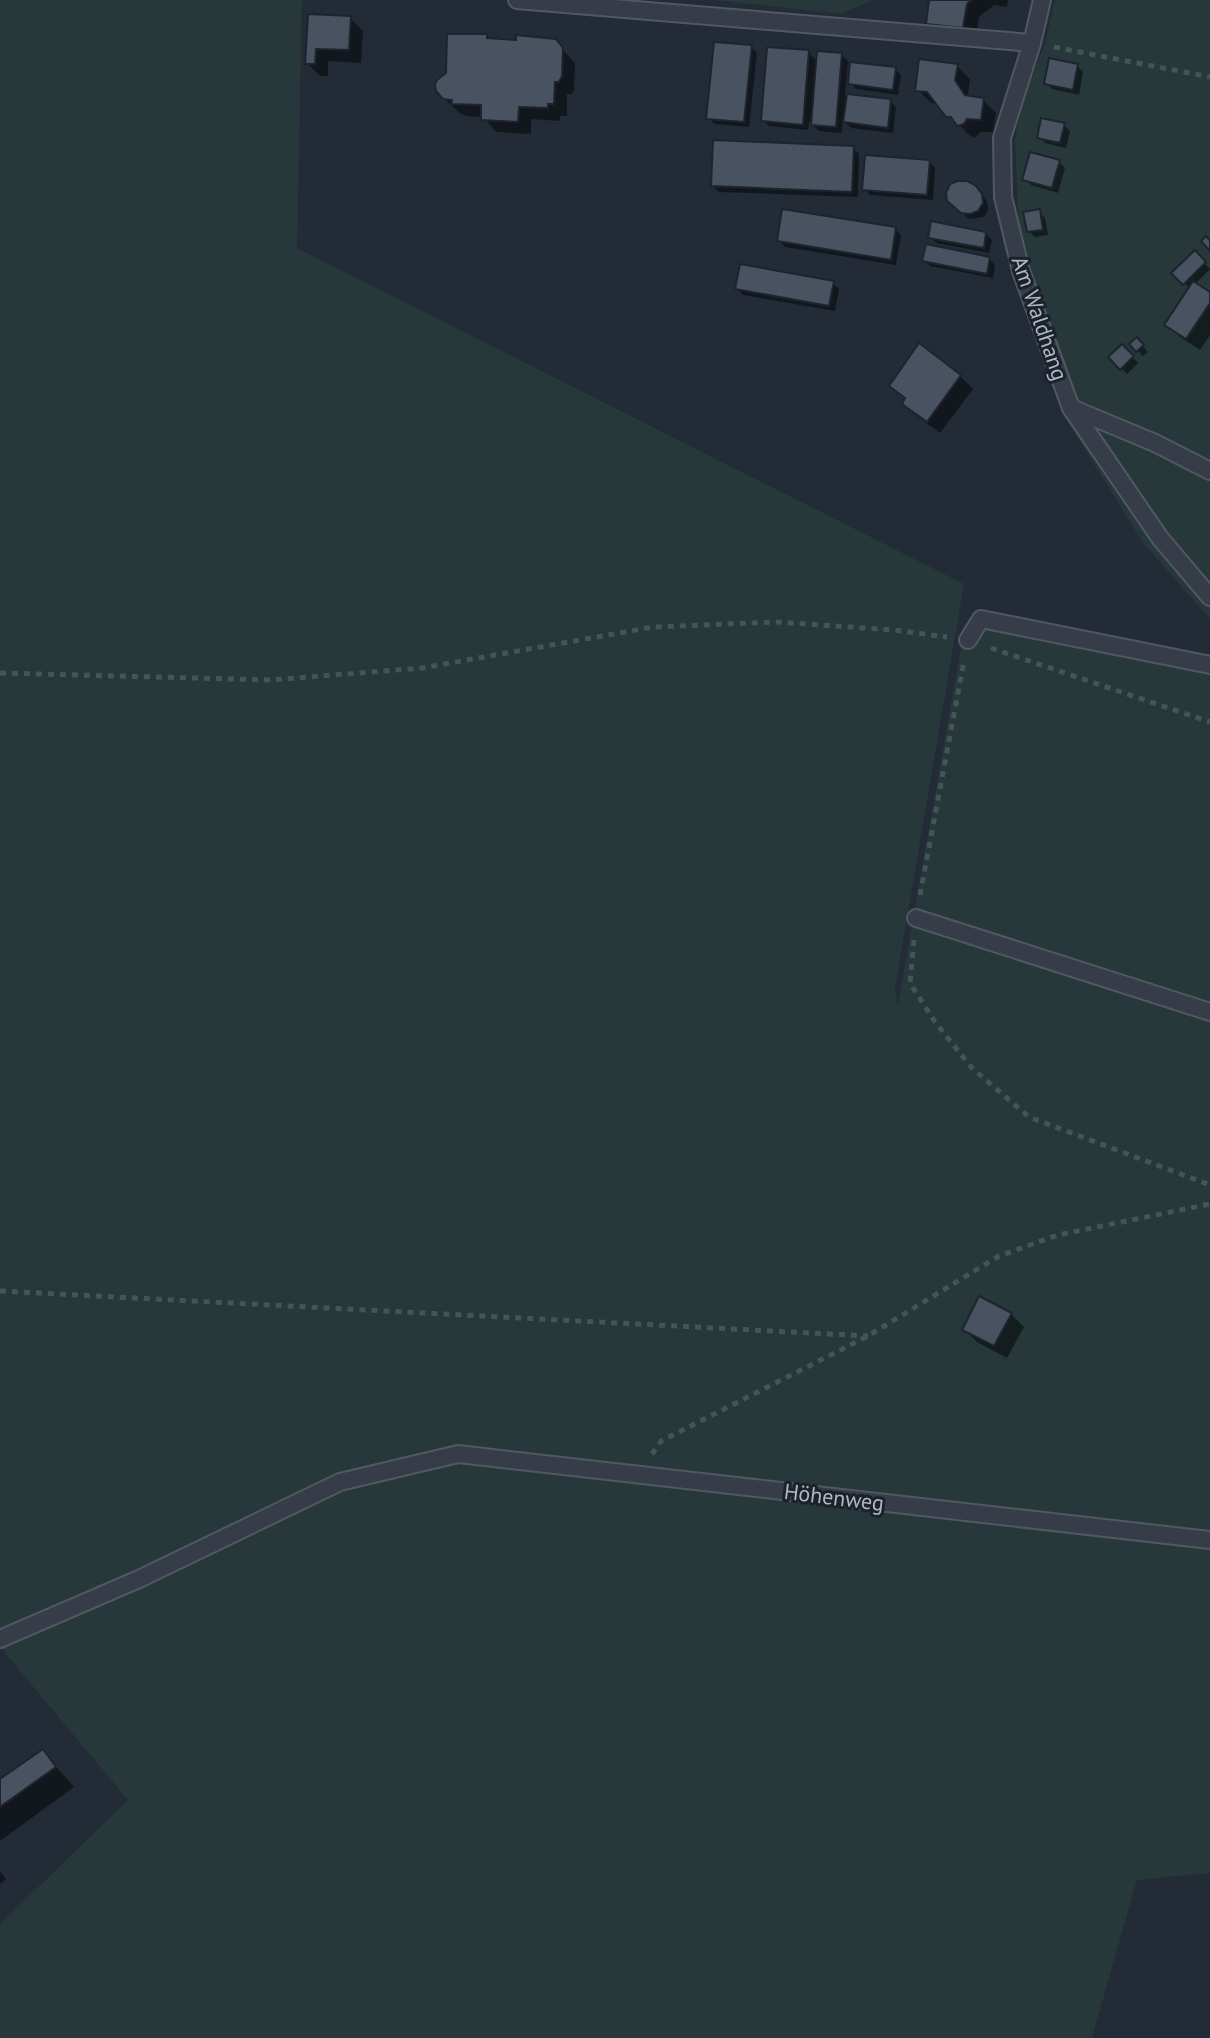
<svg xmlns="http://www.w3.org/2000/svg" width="1210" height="2038" font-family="'PT Sans',sans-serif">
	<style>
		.green { fill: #263839 }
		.shadow { fill: #0007 }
		.building { fill: #495261; stroke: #1d242e; stroke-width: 2 }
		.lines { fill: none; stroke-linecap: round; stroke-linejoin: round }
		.service-casing { stroke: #515862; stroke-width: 20 }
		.path { stroke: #445557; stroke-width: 5; stroke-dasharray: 6 6; stroke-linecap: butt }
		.service { stroke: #363d48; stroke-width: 16 }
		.labels { text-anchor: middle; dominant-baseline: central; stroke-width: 6; stroke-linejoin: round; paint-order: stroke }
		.street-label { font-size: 22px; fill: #b1b8c4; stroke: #1b222c }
	</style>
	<rect width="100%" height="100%" fill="#232b37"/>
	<g class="green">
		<polygon points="0,0 302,0 297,248 964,584 895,988 898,1005 965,625 1210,675 1210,1873 1137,1880 1092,2038 0,2038 0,1924 128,1800 0,1647"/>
		<polygon points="714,0 872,0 841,14"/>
		<polygon points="1055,0 1210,0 1210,619 1143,543 1071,427 1021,273 1015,141 1021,104 1045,44"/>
	</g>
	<g class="shadow">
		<polygon points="931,0 1008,0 1007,7 994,5 979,17 976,40 941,36 928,23"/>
		<polygon points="310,16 350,18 363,31 361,63 328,61 328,76 320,76 307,63"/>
		<polygon points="486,36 491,41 555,41 575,63 574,90 572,94 567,94 567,116 560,116 560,121 531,119 531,134 496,132 483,117 466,116 458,112 444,98"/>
		<polygon points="751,47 757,53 749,127 715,124 709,118"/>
		<polygon points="808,52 818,62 842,55 848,61 845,96 890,101 896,107 893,133 851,128 843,120 842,133 819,131 809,121 808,130 769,126 763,120"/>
		<polygon points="957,66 970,79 968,94 970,98 983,100 996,113 993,132 981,132 974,138 969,135 939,104 931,103 918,90"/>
		<polygon points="1077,66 1083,72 1079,95 1052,89 1046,83"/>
		<polygon points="895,69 901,75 898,95 856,89 850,83"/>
		<polygon points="1064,125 1070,131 1066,148 1045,143 1039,137"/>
		<polygon points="853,148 859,154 858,197 719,192 713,186"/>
		<polygon points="929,162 935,168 933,200 870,195 864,189"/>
		<polygon points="1059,162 1065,168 1058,193 1031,185 1025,179"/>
		<polygon points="982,195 987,202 988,210 984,217 969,219 955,207"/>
		<polygon points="1039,212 1045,218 1048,235 1035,237 1029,231"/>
		<polygon points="895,229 901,235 896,265 785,247 779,241"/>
		<polygon points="986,234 992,240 989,253 936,243 930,237"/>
		<polygon points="1195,253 1210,269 1195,284 1210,294 1210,335 1200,350 1180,337 1167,324 1190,289 1174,273"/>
		<polygon points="989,259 995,265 993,278 930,266 924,260"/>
		<polygon points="833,283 839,289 835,311 743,295 737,289"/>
		<polygon points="1137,340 1148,352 1143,356 1132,345"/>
		<polygon points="1122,346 1138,363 1127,374 1111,357"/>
		<polygon points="960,376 973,389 940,433 917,416 904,403 906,400 891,386"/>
		<polygon points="1011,1314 1024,1327 1007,1358 977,1342 964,1329"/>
		<polygon points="42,1751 74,1787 0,1841 0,1782"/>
		<polygon points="0,1871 6,1879 0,1884"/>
	</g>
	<g class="building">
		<polygon points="929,0 972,0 967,4 963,28 926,24"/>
		<polygon points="308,14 351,16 349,50 316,49 315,64 305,64"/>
		<polygon points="447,34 487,34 487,38 516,40 516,35 556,39 563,48 562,76 559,82 555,82 554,104 548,104 548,108 519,107 518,122 481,120 481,105 451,104 452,100 443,99 436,91 435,85 437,80 446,73"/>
		<polygon points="714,42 752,45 744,122 706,119"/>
		<polygon points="767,47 809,50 803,125 761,121"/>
		<polygon points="817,51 842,53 836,127 811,125"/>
		<polygon points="1049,58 1078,64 1073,90 1044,84"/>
		<polygon points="919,59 958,64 955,80 965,95 984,98 981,120 967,119 964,124 957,126 951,117 946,117 927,92 915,91"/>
		<polygon points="850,62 896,67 893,90 848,84"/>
		<polygon points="847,94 891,99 888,128 843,122"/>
		<polygon points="1041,118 1065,123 1060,143 1037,138"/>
		<polygon points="713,140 854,146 852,192 711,186"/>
		<polygon points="1030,152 1060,160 1052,188 1022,180"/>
		<polygon points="865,155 930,160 927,195 862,190"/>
		<polygon points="958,181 967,181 976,186 982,194 983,203 978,211 970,214 961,213 947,201 946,193 950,184"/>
		<polygon points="782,209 896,227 891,260 777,241"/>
		<polygon points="1040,209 1043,230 1027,232 1023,212"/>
		<polygon points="931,221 986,232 984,248 928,238"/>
		<polygon points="1206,236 1210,241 1210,251 1201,241"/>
		<polygon points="926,244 990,257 987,274 922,261"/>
		<polygon points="1195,250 1206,262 1183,285 1171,273"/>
		<polygon points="740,264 834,281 829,306 735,289"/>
		<polygon points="1193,281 1210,292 1210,303 1186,339 1164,325"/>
		<polygon points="1137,337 1144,345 1136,352 1129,344"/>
		<polygon points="919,343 961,375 927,422 902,404 905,398 889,386"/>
		<polygon points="1122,344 1134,356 1120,370 1108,357"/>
		<polygon points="979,1296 1012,1313 994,1346 962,1330"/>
		<polygon points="43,1749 56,1767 0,1807 0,1779"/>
	</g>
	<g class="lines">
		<defs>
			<g id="service">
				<polyline points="517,0 1032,43"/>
				<polyline points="1042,0 1032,43 1002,138 1003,197 1021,271 1071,408 1160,538 1210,597"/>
				<polyline points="1071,408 1155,443 1210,471"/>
				<polyline points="968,640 981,619 1210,665"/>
				<polyline points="916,918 1210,1012"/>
				<polyline points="0,1639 139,1579 340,1482 458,1454 1210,1540"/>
			</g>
		</defs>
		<use href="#service" class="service-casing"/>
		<g class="path">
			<polyline points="1054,47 1210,77"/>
			<polyline points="991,648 1210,722"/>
			<polyline points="0,673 271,680 422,668 653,627 777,622 894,630 947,637"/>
			<polyline points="920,895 964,661"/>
			<polyline points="914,940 910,983 935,1022 972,1068 1029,1117 1210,1185"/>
			<polyline points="0,1291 868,1336"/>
			<polyline points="652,1454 661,1441 868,1336 999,1256 1058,1235 1210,1204"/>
		</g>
		<use href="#service" class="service"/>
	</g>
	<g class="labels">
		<g class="street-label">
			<text transform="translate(1040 318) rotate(71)">Am Waldhang</text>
			<text transform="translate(834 1497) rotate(7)">Höhenweg</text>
		</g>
	</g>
</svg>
